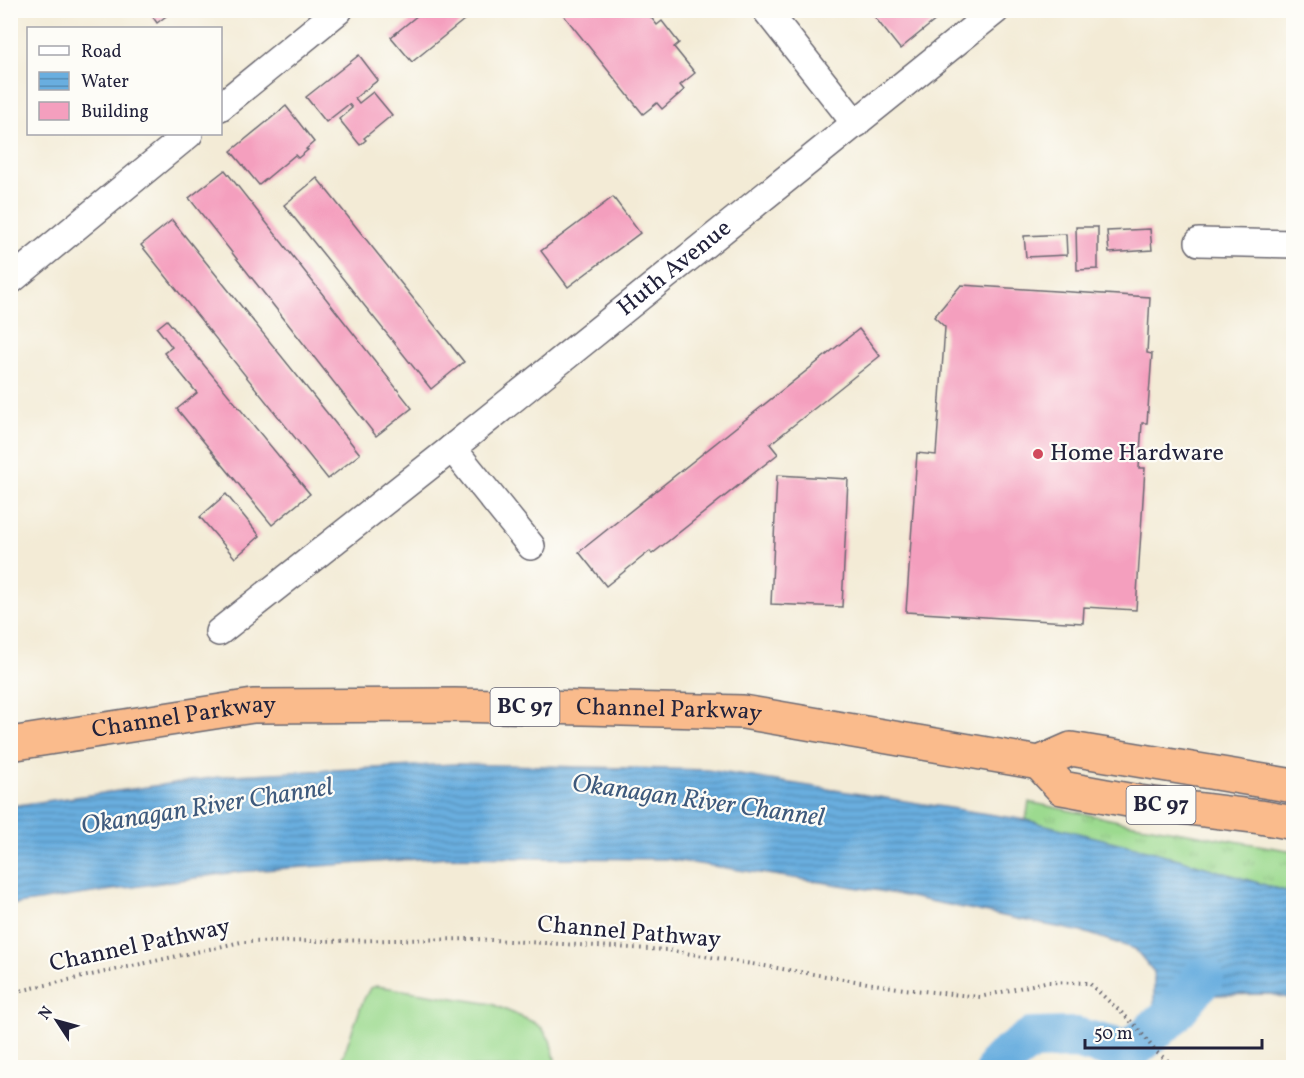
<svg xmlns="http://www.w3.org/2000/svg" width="1304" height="1078" font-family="Vollkorn,serif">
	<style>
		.grass { fill: url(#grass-tufts); stroke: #5f7e65; stroke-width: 1.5 }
		.pitch { fill: #9cda8f; stroke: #5f7e65; stroke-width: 1.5 }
		.water { fill: url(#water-rules); stroke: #46688d; stroke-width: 1.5 }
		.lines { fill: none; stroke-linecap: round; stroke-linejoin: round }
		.river { stroke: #69aedf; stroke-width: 42 }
		.building { fill: #f49fbe }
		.minor-casing { stroke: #6b6871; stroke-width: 30 }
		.highway-casing { stroke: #6b6871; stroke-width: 36 }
		.path { stroke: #6b6871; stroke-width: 4; stroke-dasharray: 1.5 4.5; stroke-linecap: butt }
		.minor { stroke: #fff; stroke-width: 27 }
		.highway { stroke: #fabb8c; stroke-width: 33 }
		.poi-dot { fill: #d1495b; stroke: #fdfcf7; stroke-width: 2 }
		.labels { text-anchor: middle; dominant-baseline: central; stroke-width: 4.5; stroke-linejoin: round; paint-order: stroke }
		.shield { fill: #fdfcf7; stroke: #646373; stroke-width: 1.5 }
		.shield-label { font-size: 22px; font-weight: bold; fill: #22223b }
		.street-label { font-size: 24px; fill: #22223b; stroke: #fdfcf7 }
		.poi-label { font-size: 24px; fill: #22223b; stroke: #fdfcf7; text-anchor: start }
		.water-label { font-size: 26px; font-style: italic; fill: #3e5a7d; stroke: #fdfcf7 }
	</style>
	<defs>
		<pattern id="grass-tufts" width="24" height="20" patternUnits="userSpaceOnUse" patternTransform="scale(1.5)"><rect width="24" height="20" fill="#9cda8f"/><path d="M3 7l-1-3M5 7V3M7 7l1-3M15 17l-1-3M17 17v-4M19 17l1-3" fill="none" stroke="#86bb7c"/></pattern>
		<pattern id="water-rules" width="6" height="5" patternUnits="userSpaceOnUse" patternTransform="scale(1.5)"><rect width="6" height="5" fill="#69aedf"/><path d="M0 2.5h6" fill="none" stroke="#568db6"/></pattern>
	</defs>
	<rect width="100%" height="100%" fill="#fdfcf7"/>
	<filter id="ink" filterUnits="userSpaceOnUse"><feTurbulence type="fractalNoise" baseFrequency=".0167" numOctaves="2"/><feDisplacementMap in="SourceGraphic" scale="12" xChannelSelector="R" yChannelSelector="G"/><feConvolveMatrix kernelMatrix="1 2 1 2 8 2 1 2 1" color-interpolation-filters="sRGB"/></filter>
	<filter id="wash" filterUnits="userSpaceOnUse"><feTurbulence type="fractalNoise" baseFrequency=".008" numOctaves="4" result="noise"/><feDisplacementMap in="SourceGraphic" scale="24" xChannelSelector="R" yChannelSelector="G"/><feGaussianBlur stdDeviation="1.35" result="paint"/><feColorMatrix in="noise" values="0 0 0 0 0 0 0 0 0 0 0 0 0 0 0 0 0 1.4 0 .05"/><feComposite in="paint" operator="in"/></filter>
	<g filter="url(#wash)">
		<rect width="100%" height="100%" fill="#f3ebd6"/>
		<polygon class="grass" points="1029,802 1128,823 1293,851 1293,895 1282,890 1026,820"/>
		<polygon class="pitch" points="377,986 492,1004 533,1022 542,1028 550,1040 555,1059 555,1067 339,1067 363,1001 370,988"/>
		<polygon class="water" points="456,764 707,770 1026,820 1155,852 1282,890 1293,895 1293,999 1271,994 1209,995 1183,1030 1154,1010 1154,972 1135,949 1087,933 880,891 666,859 447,857 235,872 11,905 11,806 233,775"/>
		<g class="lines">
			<polyline class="river" points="997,1068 1000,1062 1031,1039 1076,1038 1128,1052 1168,1019 1203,977"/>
		</g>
		<g id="blocks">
			<g class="building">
				<polygon points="148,10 174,10 157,23"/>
				<polygon points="424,10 456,10 464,20 412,62 391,37"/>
				<polygon points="564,10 645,10 657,25 662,21 679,43 674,47 695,73 680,85 684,90 662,109 657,103 643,114 561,12"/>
				<polygon points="869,10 948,10 900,49"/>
				<polygon points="359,55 378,80 355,98 359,103 373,92 392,115 364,138 366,140 360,145 339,119 352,108 349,104 326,122 306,97"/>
				<polygon points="286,106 314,142 306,149 308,150 298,158 295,155 259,185 231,151"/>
				<polygon points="225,170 412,408 376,436 189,198"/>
				<polygon points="317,178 464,362 431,389 284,205"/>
				<polygon points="613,197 640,233 568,287 541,251"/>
				<polygon points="172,220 360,454 328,479 141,245"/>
				<polygon points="1076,227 1098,227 1098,269 1077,270"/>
				<polygon points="1150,229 1152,250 1109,253 1107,231"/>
				<polygon points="1066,234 1067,255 1026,257 1024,236"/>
				<polygon points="961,285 1150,297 1147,353 1152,354 1147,423 1142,423 1139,468 1145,468 1136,610 1084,607 1083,623 906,612 917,453 936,455 945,327 934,317"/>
				<polygon points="167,320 310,494 272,525 177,409 197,393 164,353 172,347 157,328"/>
				<polygon points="859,329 880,356 770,444 778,454 652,554 650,551 606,586 579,552"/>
				<polygon points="777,475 848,479 842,607 771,604"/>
				<polygon points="226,494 260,536 235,558 200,517"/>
			</g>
		</g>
	</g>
	<g filter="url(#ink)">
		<use href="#blocks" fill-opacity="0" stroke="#6b6871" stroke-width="1.5"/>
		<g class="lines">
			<defs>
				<g id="minor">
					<polyline points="766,10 856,124"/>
					<polyline points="220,107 339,10"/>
					<polyline points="1199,242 1294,244"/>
					<polyline points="10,281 189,134"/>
					<path id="s1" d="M531 546 452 448 996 10"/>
					<polyline points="219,632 452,448"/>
				</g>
				<g id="highway">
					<path id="s2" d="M10 744 253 706 455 705 743 712 1039 763 1071 749 1294 786"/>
					<polyline points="1039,763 1062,788 1139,802 1260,817 1294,823"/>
				</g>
			</defs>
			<use href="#minor" class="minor-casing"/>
			<use href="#highway" class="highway-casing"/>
			<polyline class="path" points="10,993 241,942 474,939 667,950 904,989 980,997 1045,982 1089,983 1136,1026 1156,1052 1174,1065 1211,1068"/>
			<use href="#minor" class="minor"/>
			<use href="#highway" class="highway"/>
		</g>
	</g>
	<circle class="poi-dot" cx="1038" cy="454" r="6"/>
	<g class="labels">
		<g class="shield">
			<rect x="490.5" y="688" width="69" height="38" rx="4.5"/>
			<rect x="1126.5" y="786" width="69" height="38" rx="4.5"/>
		</g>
		<g class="shield-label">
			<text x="525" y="707">BC 97</text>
			<text x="1161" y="805">BC 97</text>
		</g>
		<g class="street-label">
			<text stroke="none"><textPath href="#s1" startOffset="412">Huth Avenue</textPath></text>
			<text stroke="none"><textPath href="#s2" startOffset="662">Channel Parkway</textPath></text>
			<text stroke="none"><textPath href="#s2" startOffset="176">Channel Parkway</textPath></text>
			<text transform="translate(629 933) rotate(5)">Channel Pathway</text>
			<text transform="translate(140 946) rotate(-12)">Channel Pathway</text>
		</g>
		<g class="poi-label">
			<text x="1050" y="454">Home Hardware</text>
		</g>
		<g class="water-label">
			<text transform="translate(698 801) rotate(8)">Okanagan River Channel</text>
			<text transform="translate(207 807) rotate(-9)">Okanagan River Channel</text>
		</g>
	</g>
	<rect width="1304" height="1078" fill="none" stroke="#fdfcf7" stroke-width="36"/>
	<rect x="27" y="27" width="195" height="108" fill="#fdfcf7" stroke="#a5a5ac" stroke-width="1.5"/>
	<rect x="39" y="46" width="30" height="9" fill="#ffffff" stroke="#a5a5ac" stroke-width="1.5"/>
	<text x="81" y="57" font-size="18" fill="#22223b">Road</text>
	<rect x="39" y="72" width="30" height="18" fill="url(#water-rules)" stroke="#a5a5ac" stroke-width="1.5"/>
	<text x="81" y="87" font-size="18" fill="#22223b">Water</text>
	<rect x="39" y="102" width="30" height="18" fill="#f49fbe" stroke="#a5a5ac" stroke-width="1.5"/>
	<text x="81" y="117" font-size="18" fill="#22223b">Building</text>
	<g transform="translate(57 1021) rotate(306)" stroke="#fdfcf7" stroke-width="4.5" paint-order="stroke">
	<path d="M0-4.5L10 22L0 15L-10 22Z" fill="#22223b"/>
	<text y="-9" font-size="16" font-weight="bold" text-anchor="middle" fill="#22223b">N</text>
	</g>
	<path d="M1085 1039v9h177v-9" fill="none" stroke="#22223b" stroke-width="3"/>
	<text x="1094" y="1039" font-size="18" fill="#22223b" stroke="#fdfcf7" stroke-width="4.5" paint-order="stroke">50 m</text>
</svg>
